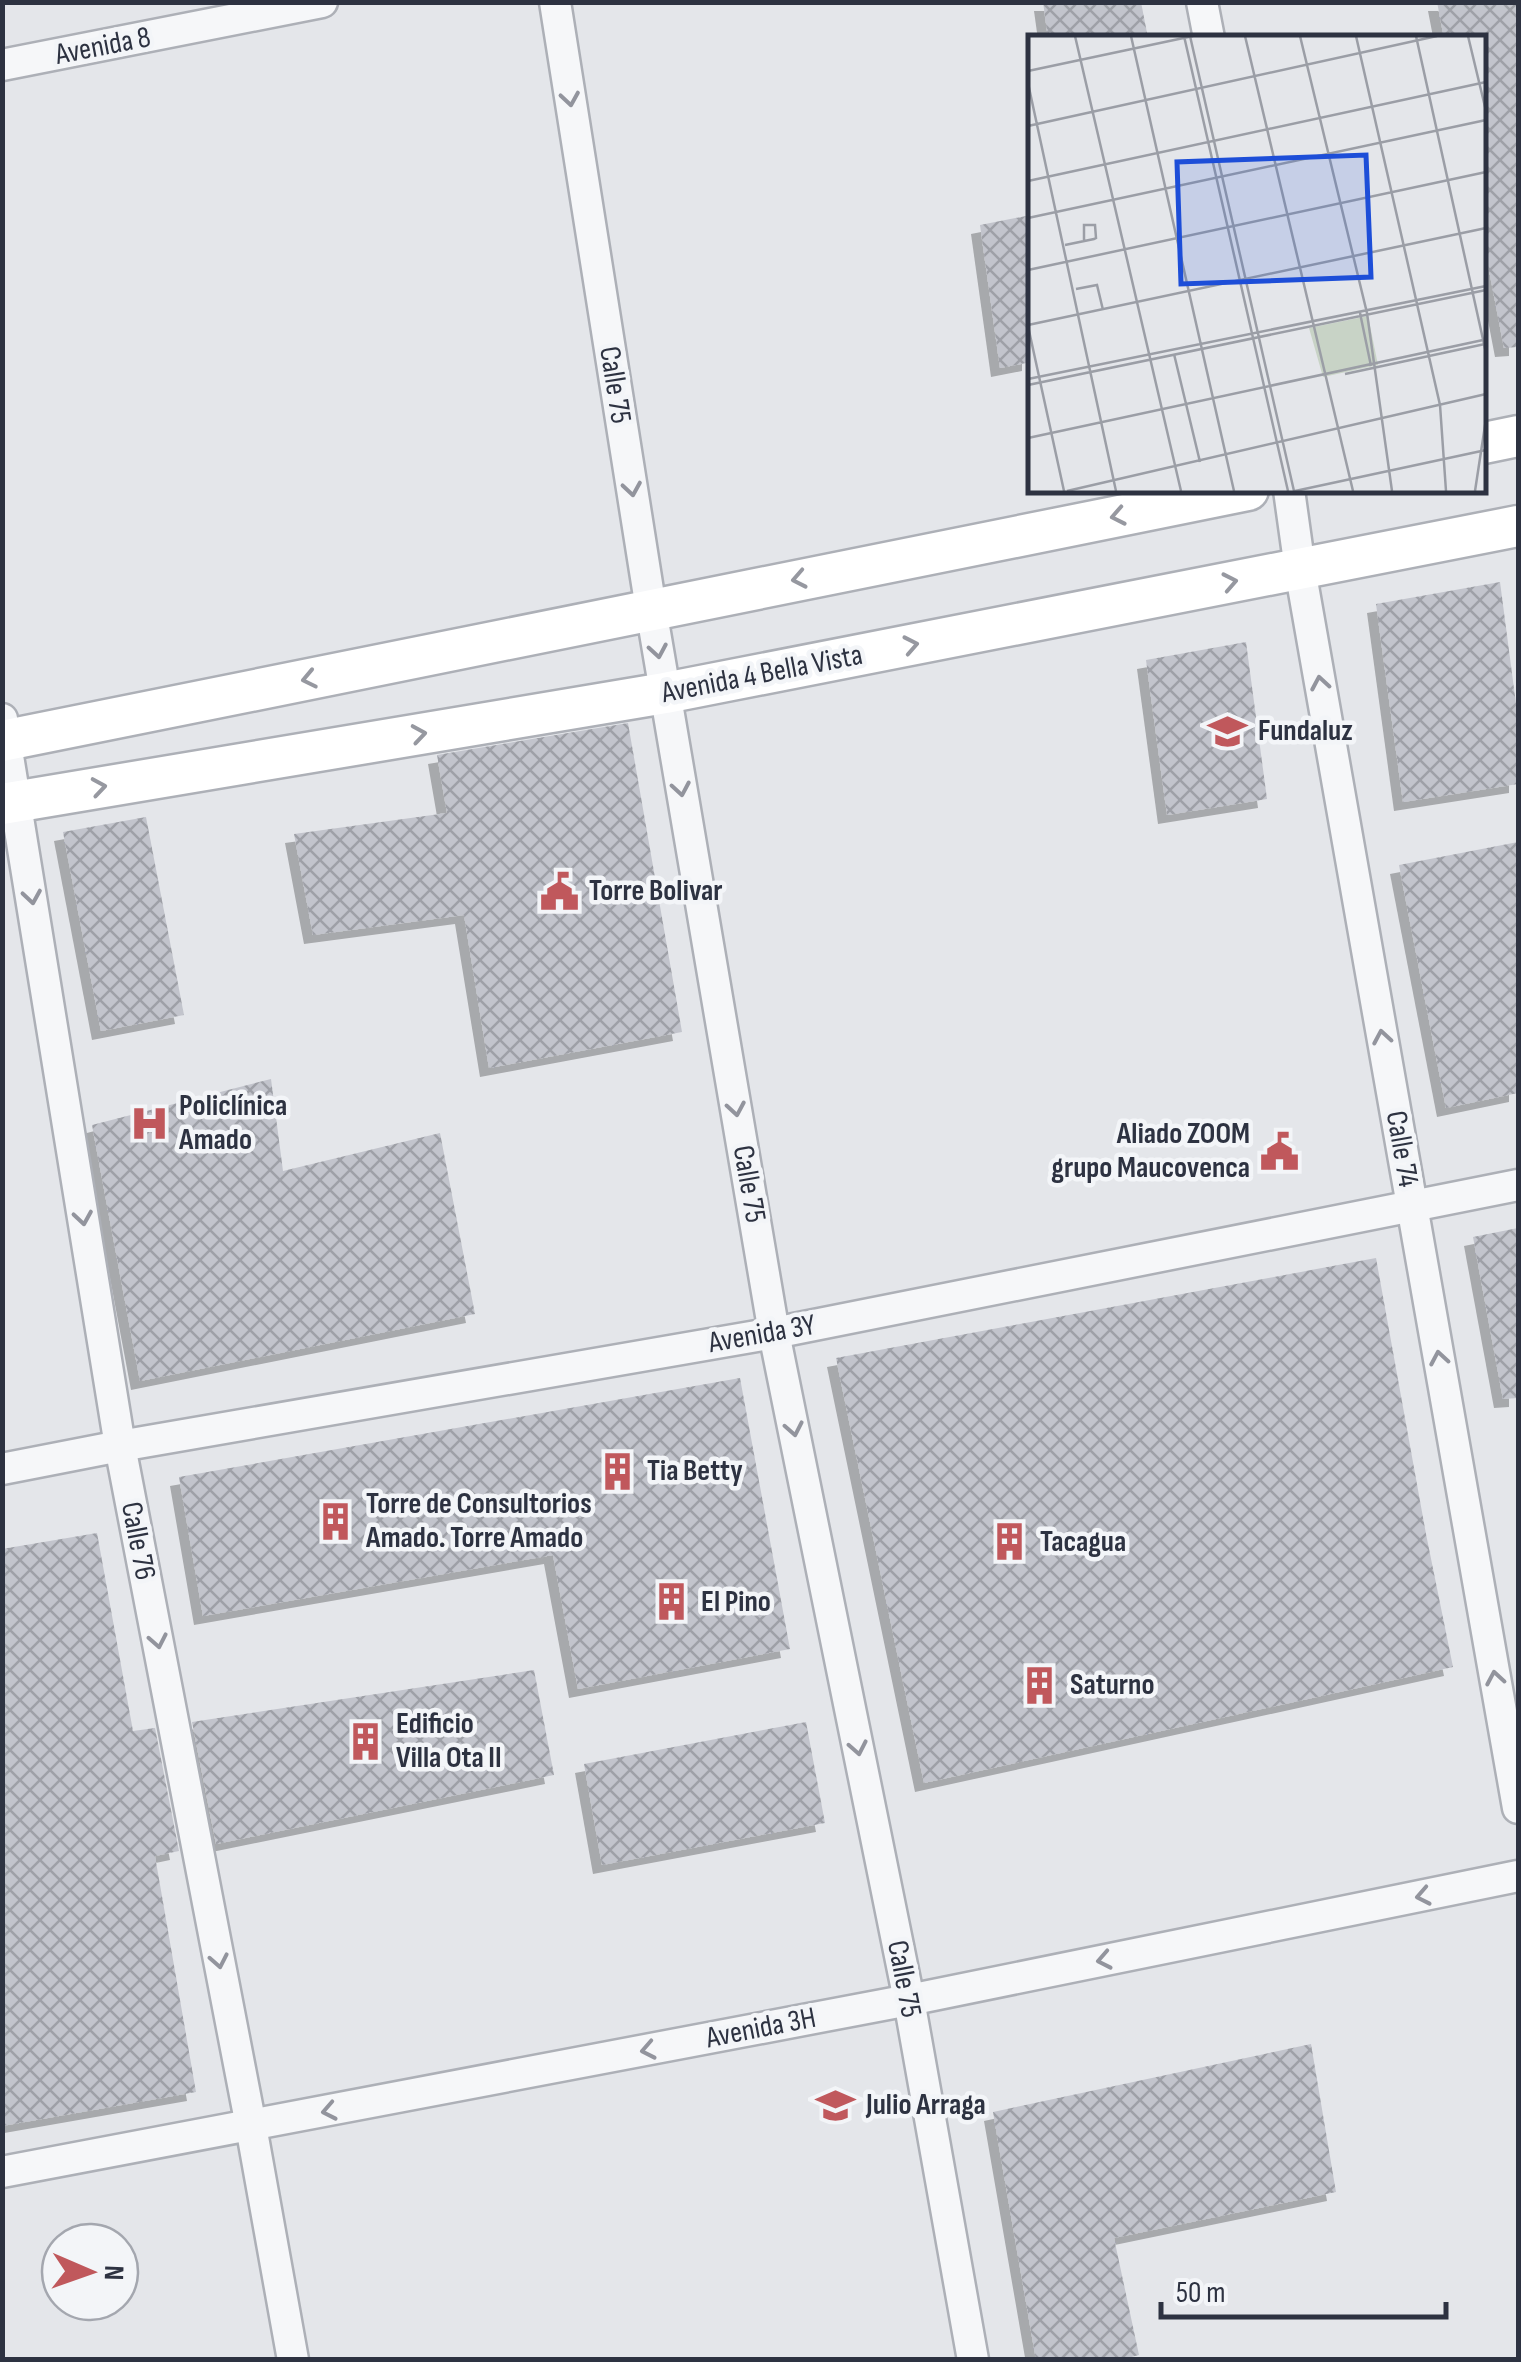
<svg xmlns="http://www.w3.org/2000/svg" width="1521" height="2362" font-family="'Sofia Sans Condensed',sans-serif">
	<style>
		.building { fill: url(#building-cross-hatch); filter: url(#shadow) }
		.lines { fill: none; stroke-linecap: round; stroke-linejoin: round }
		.street-casing { stroke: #adb0b7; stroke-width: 35 }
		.secondary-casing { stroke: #adb0b7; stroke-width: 45 }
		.street { stroke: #f6f7f9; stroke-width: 30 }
		.secondary { stroke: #fff; stroke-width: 40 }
		.oneway { stroke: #92949d }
		.oneway2 { stroke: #9698a0 }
		.labels { text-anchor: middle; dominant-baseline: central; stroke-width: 9; stroke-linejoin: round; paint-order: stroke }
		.street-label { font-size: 30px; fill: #2d3241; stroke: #f3f5f8 }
		.poi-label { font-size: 30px; font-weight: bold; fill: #2d3241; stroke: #f3f5f8; text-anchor: start }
		.inset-road { fill: none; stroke: #9b9ea6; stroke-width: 2.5 }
		.view { fill: #1d4ed8; fill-opacity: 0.15; stroke: #1d4ed8; stroke-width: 5 }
		.inset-edge { fill: none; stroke: #2d3241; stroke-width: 5 }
	</style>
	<defs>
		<pattern id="building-cross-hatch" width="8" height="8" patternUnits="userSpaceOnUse" patternTransform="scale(2.5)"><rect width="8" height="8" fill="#c2c4cc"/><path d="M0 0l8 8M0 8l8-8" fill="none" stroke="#9ea0a7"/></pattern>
		<filter id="shadow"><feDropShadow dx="-9" dy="9" stdDeviation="0" flood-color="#0004"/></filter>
	</defs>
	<rect width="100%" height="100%" fill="#e4e6ea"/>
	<g class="building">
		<polygon points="1043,2 1141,2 1148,38 1048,38"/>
		<polygon points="1437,2 1518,2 1518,347 1504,348 1484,244 1484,38 1444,38"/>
		<polygon points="1031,215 1031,362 1000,368 980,225"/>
		<polygon points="1500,582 1518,719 1518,784 1403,802 1376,604"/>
		<polygon points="1246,642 1267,799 1167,815 1146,660"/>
		<polygon points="628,723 682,1032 489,1068 464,915 313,935 294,834 447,813 437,755"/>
		<polygon points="146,817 184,1015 101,1031 63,832"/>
		<polygon points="1518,842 1518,1093 1446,1108 1399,865"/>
		<polygon points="271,1079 283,1171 440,1133 475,1314 140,1381 92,1125"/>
		<polygon points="1518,1228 1518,1398 1503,1399 1473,1237"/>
		<polygon points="1376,1258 1426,1534 1453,1667 924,1783 836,1358"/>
		<polygon points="740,1378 790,1649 578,1689 553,1555 203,1616 179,1477"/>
		<polygon points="97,1533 133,1731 155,1728 179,1851 155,1856 196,2092 2,2126 2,1549"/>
		<polygon points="534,1670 554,1775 216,1844 192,1722"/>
		<polygon points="806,1722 825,1823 602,1865 584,1764"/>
		<polygon points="1311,2044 1336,2192 1114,2238 1139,2355 1120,2360 1036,2360 993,2112"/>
	</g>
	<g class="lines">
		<defs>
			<g id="street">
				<polyline points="555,2 651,609 774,1333 909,2000 973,2360"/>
				<polyline points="1202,2 1209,38"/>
				<polyline points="2,65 322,2"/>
				<polyline points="1289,490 1300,569 1518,1808"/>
				<polyline points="2,719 120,1446 251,2126 293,2360"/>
				<polyline points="2,1469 120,1446 774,1333 1518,1185"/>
				<polyline points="2,2172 909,2000 1518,1876"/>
			</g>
			<g id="secondary">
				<polyline points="1484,443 1518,436"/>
				<polyline points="2,741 1248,490"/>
				<polyline points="2,804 665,693 1518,526"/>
			</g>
		</defs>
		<use href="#street" class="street-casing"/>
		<use href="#secondary" class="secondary-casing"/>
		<use href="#street" class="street"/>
		<use href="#secondary" class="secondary"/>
	</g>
	<defs><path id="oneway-chevron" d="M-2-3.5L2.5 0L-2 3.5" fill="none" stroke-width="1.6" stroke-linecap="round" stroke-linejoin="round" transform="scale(2.5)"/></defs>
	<g class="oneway">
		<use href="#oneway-chevron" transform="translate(570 99) rotate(81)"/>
		<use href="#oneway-chevron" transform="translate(632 489) rotate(81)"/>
		<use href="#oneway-chevron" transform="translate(658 651) rotate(80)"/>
		<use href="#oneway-chevron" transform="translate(1320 683) rotate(-100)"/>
		<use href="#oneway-chevron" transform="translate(681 789) rotate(80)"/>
		<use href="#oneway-chevron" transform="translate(32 897) rotate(81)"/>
		<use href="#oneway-chevron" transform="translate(1382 1037) rotate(-100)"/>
		<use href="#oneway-chevron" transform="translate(736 1109) rotate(80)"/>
		<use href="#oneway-chevron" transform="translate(83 1218) rotate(81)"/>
		<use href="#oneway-chevron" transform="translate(1439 1358) rotate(-100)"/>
		<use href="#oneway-chevron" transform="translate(794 1429) rotate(79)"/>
		<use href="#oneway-chevron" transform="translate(158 1641) rotate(79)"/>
		<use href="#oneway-chevron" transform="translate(1495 1678) rotate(-100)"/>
		<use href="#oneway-chevron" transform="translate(858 1748) rotate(79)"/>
		<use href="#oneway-chevron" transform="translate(1423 1896) rotate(169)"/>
		<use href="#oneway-chevron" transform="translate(1104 1960) rotate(169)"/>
		<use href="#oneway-chevron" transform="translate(219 1961) rotate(79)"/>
		<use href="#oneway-chevron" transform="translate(648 2050) rotate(169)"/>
		<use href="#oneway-chevron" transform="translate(329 2111) rotate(169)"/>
	</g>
	<g class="oneway2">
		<use href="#oneway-chevron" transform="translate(1118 516) rotate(169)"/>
		<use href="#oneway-chevron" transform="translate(799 579) rotate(169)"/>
		<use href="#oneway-chevron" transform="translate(1230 582) rotate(-11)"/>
		<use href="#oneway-chevron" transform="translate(911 645) rotate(-11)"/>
		<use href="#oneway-chevron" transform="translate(309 679) rotate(168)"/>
		<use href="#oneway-chevron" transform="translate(419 734) rotate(-9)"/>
		<use href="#oneway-chevron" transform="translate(99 787) rotate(-9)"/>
	</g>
	<defs>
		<symbol id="university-bare" viewBox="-9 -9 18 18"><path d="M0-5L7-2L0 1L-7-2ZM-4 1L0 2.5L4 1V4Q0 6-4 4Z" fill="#c0585c" stroke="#f3f5f8" stroke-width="2.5" paint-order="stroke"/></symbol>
		<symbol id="civic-bare" viewBox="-9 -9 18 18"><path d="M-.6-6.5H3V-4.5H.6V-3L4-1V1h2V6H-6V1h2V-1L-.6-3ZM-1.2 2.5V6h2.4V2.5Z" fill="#c0585c" stroke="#f3f5f8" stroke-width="2.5" paint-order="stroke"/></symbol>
		<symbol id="hospital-bare" viewBox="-9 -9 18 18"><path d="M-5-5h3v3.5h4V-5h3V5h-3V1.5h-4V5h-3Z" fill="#c0585c" stroke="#f3f5f8" stroke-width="2.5" paint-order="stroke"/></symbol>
		<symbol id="building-bare" viewBox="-9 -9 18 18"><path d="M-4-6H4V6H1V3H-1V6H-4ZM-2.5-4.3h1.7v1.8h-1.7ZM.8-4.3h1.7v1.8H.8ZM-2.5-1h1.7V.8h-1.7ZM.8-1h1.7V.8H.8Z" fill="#c0585c" stroke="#f3f5f8" stroke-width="2.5" paint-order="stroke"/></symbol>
		<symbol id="school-bare" viewBox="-9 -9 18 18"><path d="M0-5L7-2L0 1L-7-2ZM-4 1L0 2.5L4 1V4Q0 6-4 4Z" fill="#c0585c" stroke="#f3f5f8" stroke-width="2.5" paint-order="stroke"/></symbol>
	</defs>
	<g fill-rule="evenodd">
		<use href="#university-bare" x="1200" y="704" width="55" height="55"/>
		<use href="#civic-bare" x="532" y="864" width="55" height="55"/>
		<use href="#hospital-bare" x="122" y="1096" width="55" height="55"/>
		<use href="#civic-bare" x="1252" y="1124" width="55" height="55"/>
		<use href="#building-bare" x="590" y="1444" width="55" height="55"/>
		<use href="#building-bare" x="308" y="1494" width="55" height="55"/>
		<use href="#building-bare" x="982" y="1514" width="55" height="55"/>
		<use href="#building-bare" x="644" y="1574" width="55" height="55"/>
		<use href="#building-bare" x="1012" y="1658" width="55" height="55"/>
		<use href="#building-bare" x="338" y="1714" width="55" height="55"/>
		<use href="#school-bare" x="808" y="2078" width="55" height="55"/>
	</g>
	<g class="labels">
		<g class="street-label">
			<text transform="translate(103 46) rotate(-11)">Avenida 8</text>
			<text transform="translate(615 385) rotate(81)">Calle 75</text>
			<text transform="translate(762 674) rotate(-11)">Avenida 4 Bella Vista</text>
			<text transform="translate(1402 1149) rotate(80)">Calle 74</text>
			<text transform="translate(749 1184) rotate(80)">Calle 75</text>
			<text transform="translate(762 1334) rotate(-10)">Avenida 3Y</text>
			<text transform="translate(138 1541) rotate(79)">Calle 76</text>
			<text transform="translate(904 1979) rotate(79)">Calle 75</text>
			<text transform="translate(761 2028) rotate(-11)">Avenida 3H</text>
		</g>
		<g class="poi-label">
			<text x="1258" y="731">Fundaluz</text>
			<text x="589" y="891">Torre Bolivar</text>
			<text x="179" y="1106">Policlínica<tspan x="179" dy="34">Amado</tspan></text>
			<text x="1250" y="1134" text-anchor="end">Aliado ZOOM<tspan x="1250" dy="34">grupo Maucovenca</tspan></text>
			<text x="647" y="1471">Tia Betty</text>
			<text x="366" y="1504">Torre de Consultorios<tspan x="366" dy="34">Amado. Torre Amado</tspan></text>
			<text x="1040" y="1542">Tacagua</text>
			<text x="701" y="1602">El Pino</text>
			<text x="1070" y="1685">Saturno</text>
			<text x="396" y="1724">Edificio<tspan x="396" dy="34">Villa Ota II</tspan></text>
			<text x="866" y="2105">Julio Arraga</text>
		</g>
	</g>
	<g transform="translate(1028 35)">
		<rect width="458" height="458" fill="#e4e6ea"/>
		<path d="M340 281 350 330 295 342 281 293Z" fill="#c8d3c6"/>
		<path class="inset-road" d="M47 1 153 456M103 1 206 456M156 1 260 456M162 1 266 456M217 1 325 456M272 1 339 278 364 456M328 1 412 370 418 456M388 1 458 318M440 1 458 76M0 36 165 1M0 48 88 456M0 91 409 1M0 146 458 47M0 183 458 85M37 210 66 204 68 203 67 190H56V206M0 235 458 137M48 254 69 250 75 275M332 278 343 331M0 290 458 193M0 291 36 456M146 319 172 427M317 339 457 309M0 344 458 251M0 350 458 255M0 403 455 305M39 456 458 359M267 456 458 415M447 456 458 384"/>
		<path class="view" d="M338 120 343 242 153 249 149 127Z"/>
		<rect width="458" height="458" class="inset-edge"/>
	</g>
	<rect width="1521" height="2362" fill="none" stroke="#2d3241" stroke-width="10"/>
	<g transform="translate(90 2272) rotate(92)"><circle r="48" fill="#f3f5f8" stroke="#a4a7af" stroke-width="2.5"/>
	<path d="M0-8L18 38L0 25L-18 38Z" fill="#c0585c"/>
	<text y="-15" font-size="28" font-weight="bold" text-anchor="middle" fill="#2d3241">N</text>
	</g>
	<path d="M1161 2302v15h285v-15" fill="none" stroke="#2d3241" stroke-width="5"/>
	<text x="1176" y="2302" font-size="30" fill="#2d3241" stroke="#f3f5f8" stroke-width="8" paint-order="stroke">50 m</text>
</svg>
